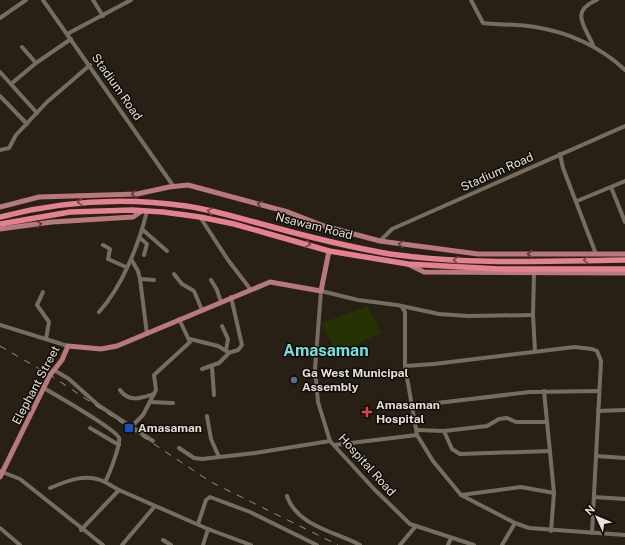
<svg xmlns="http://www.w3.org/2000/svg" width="625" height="545" font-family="'Public Sans',sans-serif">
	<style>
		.green { fill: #243204 }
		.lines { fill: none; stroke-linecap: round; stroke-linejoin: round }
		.minor { stroke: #766d5e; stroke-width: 4 }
		.major { stroke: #b8797c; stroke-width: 5 }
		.highway { stroke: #e48190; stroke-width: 5.5 }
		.rail { stroke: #989188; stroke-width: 1; stroke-dasharray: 7 7; stroke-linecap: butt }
		.oneway { stroke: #5a3c3b }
		.oneway2 { stroke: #79464b }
		.service-dot { fill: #5c6f8a; stroke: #0e0b06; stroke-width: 1.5 }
		.health-dot { fill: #e0444e; stroke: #0e0b06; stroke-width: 1.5 }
		.transit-dot { fill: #1a4fb4; stroke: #0e0b06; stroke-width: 1.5 }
		.labels { text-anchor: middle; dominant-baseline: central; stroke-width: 3; stroke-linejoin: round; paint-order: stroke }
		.street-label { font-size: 12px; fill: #e5dfd7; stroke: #0e0b06 }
		.poi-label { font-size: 12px; font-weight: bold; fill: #e5dfd7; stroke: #0e0b06; text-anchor: start }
		.district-label { font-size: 16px; font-weight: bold; fill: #75e1e0; stroke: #0e0b06 }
	</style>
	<rect width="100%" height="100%" fill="#282014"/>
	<polygon class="green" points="368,306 381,333 337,353 321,323"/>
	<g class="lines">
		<g class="minor">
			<polyline points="43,0 174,187"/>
			<polyline points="93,0 103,16"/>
			<path d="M471 0 483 23C500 25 518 24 535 27 568 32 601 47 625 70"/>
			<polyline points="0,18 26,0"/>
			<polyline points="67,34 131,0"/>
			<path d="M593 45C584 25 570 11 597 0"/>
			<polyline points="22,47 36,63"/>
			<polyline points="0,72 37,113"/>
			<polyline points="11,84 36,63 71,39"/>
			<polyline points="0,96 27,124"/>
			<polyline points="0,150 9,148 16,135 47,102 90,65"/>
			<polyline points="560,154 563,168 596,254"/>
			<polyline points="611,187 625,222"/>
			<polyline points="577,201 625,181"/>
			<polyline points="200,217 228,260 251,290"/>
			<polyline points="143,230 167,251"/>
			<polyline points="140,238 147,244 144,255"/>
			<polyline points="380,241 392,229 625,126"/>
			<polyline points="103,245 110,249 108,259 126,267"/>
			<polyline points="131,259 138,271 140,279 147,334"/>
			<polyline points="534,273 533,315 535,351"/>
			<polyline points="174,274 182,284 194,291 202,310"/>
			<polyline points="140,279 154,280"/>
			<polyline points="211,280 217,290 221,302"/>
			<polyline points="43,292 37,305 49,322 46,339"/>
			<polyline points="402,307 405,312 405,366 417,435 433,461 461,495 515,523 529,528 625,535"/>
			<path d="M99 312C122 287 139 244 147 211"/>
			<polyline points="0,325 68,346"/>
			<polyline points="222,326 228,339 226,350"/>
			<polyline points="190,339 218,346 228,352 228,354 219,363 202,369"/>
			<polyline points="228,353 238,350 242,345 231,297"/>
			<polyline points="405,366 434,364 575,347 592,349 597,351 601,361 592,533"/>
			<polyline points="212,367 214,395"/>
			<polyline points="54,370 69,379 98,405 153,441"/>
			<path d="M44 388C55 395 116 429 119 438 121 444 109 475 105 482L119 490 208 529 251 545"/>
			<path d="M120 390C129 403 141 398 154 394"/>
			<polyline points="544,391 554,493 551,531"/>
			<polyline points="150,402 173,403"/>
			<polyline points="412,406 530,392 599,391"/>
			<polyline points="598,411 625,410"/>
			<polyline points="207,416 211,439 219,457"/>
			<polyline points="131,427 143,415 156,390 154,375 190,342 179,319"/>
			<polyline points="90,428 119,445"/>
			<polyline points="417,430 444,431 452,449 460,454 550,451"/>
			<polyline points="444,431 487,426 499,419 507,418 516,422 547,422"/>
			<polyline points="334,445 417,435"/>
			<polyline points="179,448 194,458 202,459 255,453 330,441"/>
			<polyline points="596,456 625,458"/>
			<polyline points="0,471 20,479 103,545"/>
			<path d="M50 488C69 480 86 473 105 482"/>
			<polyline points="461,495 521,487 554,493"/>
			<path d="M287 496C297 526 336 532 360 545"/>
			<polyline points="594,497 625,499"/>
			<polyline points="198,524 206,500 210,497 250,512 317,545"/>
			<polyline points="0,528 20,545"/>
			<polyline points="81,530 119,490"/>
			<polyline points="163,540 171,545"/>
			<polyline points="122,545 155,506"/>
			<polyline points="203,545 208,529"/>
			<polyline points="400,545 415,527"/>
			<polyline points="448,545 451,538"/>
			<polyline points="474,545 410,524 374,489 330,441 318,402 315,369 321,291 358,300 397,305 439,314 468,316 533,315"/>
			<polyline points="502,545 515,523"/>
		</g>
		<g class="major">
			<polyline points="0,207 39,197 137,194 169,187 188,185 288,212 324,226 380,241 478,254 625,254"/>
			<polyline points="0,229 52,222 133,217 142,211"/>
			<polyline points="408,264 424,272 625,273"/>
			<polyline points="0,477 50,375 62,360 68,346 101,349 117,346 270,282 321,291 329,251"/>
		</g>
		<g class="highway">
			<path d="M0 217C61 201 123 197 186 206 214 210 242 219 269 226 309 237 349 247 390 254 468 265 547 261 625 260"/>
			<polyline points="0,224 70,212 132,210 163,212 200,217 234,224 329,251 408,264 499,269 625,269"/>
		</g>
		<polyline class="rail" points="0,346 50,375 211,482 338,545"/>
	</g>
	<defs><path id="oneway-chevron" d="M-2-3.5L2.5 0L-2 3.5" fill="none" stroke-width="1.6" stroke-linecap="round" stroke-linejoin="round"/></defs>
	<g class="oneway">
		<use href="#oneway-chevron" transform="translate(134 194) rotate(176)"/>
		<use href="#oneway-chevron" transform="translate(260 204) rotate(-165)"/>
		<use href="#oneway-chevron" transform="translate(39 224) rotate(-7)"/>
		<use href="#oneway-chevron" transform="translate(401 244) rotate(-171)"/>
		<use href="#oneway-chevron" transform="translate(530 254) rotate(180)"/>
	</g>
	<g class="oneway2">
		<use href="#oneway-chevron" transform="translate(80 202) rotate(175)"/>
		<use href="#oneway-chevron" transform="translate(210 211) rotate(-168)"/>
		<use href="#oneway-chevron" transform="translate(308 244) rotate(14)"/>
		<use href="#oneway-chevron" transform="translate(456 260) rotate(-176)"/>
		<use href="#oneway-chevron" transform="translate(586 260) rotate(179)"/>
	</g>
	<circle class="service-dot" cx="294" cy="380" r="4"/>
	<path class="health-dot" d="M365 406h4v4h4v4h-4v4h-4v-4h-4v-4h4z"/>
	<rect class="transit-dot" x="124" y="423" width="10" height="10" rx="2"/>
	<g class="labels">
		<g class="street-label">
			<text transform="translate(117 87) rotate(55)">Stadium Road</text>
			<text transform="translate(497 172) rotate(-24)">Stadium Road</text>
			<text transform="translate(314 226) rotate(14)">Nsawam Road</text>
			<text transform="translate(36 385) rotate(-62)">Elephant Street</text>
			<text transform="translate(367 465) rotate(48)">Hospital Road</text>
		</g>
		<g class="poi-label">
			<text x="302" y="373">Ga West Municipal<tspan x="302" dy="14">Assembly</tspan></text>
			<text x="376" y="405">Amasaman<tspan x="376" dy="14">Hospital</tspan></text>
			<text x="138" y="428">Amasaman</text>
		</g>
		<g class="district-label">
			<text x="326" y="350">Amasaman</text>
		</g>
	</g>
	<g transform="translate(597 517) rotate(314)" stroke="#0e0b06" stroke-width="3" paint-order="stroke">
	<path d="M0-3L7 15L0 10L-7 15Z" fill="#e5dfd7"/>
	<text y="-6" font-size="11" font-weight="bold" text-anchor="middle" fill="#e5dfd7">N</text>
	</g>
</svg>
